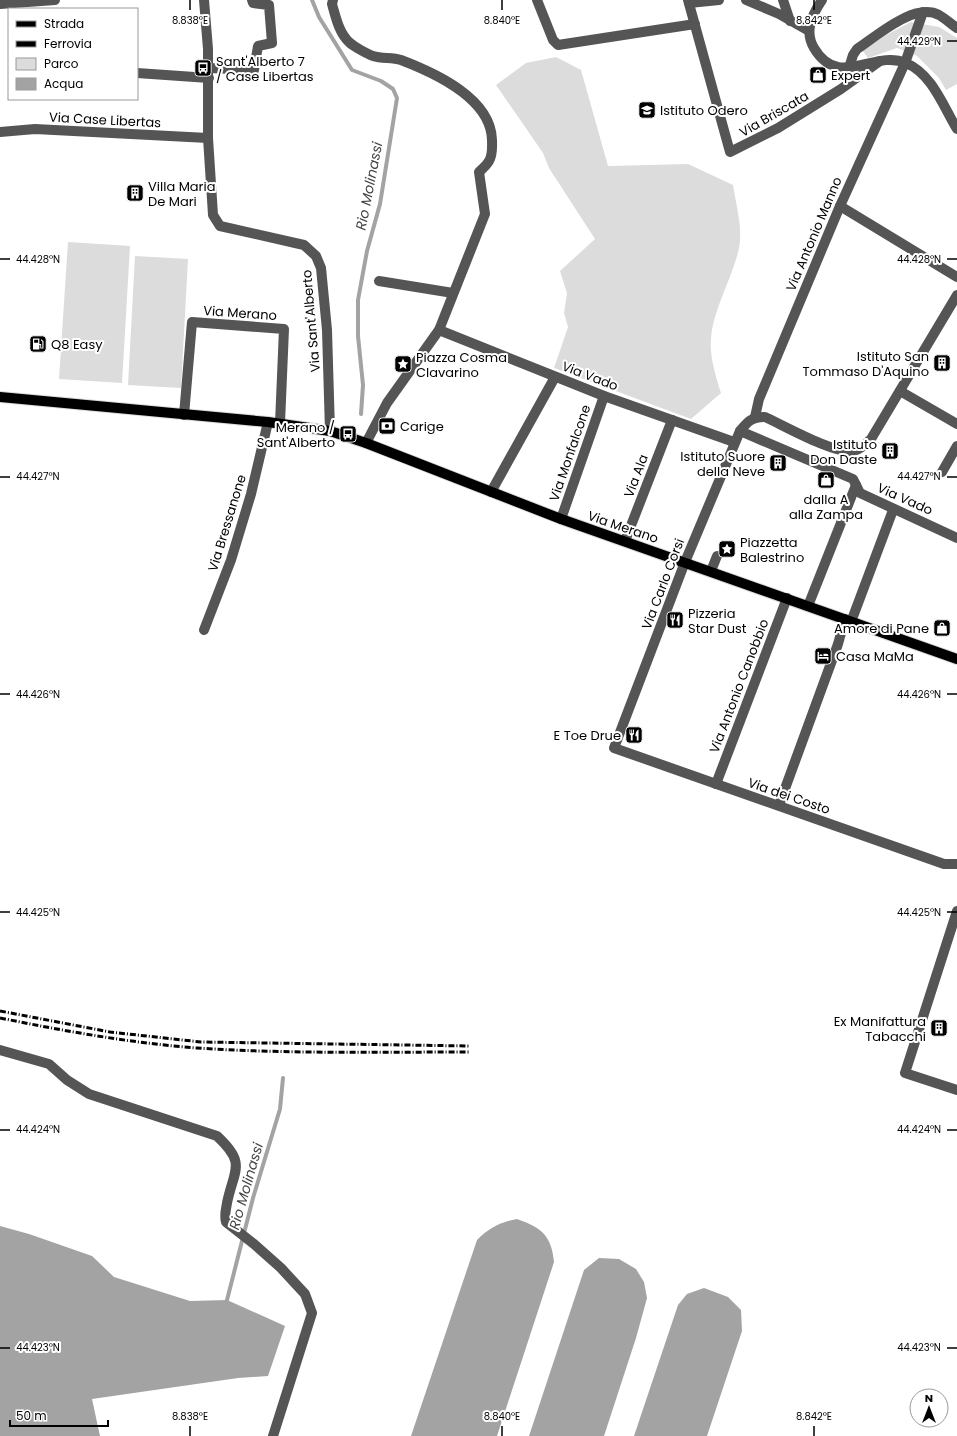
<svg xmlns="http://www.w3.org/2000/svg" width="957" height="1436" font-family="Poppins,sans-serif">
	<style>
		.green { fill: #dcdcdc }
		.water { fill: #a3a3a3 }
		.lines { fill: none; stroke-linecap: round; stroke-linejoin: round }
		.stream { stroke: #a3a3a3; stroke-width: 4 }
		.major-casing { stroke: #dbdbdb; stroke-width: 12 }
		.minor { stroke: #555; stroke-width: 10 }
		.major { stroke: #000; stroke-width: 10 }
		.rail { stroke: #000; stroke-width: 3; stroke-dasharray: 6 2 1 2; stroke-linecap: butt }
		.ticks { fill: none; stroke: #000; stroke-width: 1.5 }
		.labels { text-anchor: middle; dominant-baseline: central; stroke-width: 4; stroke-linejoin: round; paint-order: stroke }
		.poi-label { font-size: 13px; fill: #000; stroke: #fff; text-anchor: start }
		.street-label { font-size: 13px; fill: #000; stroke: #fff }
		.water-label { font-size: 14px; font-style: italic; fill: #444; stroke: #fff }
		.ticks-label { font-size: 10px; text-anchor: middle; fill: #000; stroke: #fff; stroke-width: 4; stroke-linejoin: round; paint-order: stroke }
	</style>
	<rect width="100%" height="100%" fill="#fff"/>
	<g class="green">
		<polygon points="911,22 939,27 957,38 957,84 946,90 939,78 917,56 897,48 868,58 863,51 884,36"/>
		<path d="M556 57 581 70 608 166 688 164 733 185C736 205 743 228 739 248 733 277 713 309 711 339 709 354 716 378 721 393L691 419 554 368 568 327 564 313 567 293 560 271 595 239 549 168 543 153 496 85 526 63Z"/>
		<polygon points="68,242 130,246 122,383 59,379"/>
		<polygon points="135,256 188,259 181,388 128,385"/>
	</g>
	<g class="water">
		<path d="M517 1219C542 1228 551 1235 554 1262L497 1436H411L477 1240C489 1228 500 1222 517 1219Z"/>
		<polygon points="0,1226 29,1234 92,1256 114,1277 190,1301 227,1300 285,1326 268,1376 238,1378 92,1399 100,1436 0,1436"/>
		<polygon points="599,1258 619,1259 636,1269 644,1282 647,1298 636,1338 604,1436 529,1436 584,1270"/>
		<polygon points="704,1288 728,1297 741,1310 742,1331 707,1436 634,1436 678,1305 687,1294"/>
	</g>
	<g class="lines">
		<g class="stream">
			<polyline points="312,0 319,17 352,70 381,81 393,89 397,98 380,204 367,251 358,300 358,336 363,385 361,414"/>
			<polyline points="227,1300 253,1198 280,1109 283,1078"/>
		</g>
		<defs>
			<polyline id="major" points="0,397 268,422 330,431 366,443 561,519 957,659"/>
		</defs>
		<use href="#major" class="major-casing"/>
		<g class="minor">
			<polyline points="204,0 208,49 208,138 213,215 220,226 304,245 316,256 321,268 327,330 330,431"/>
			<path d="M333 0 332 4C336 18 339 33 350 43 355 47 367 54 373 56 382 59 392 57 401 60 435 73 491 98 492 140 492 147 493 155 489 161 487 165 482 169 479 172L485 214 439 330 387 403 366 443"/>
			<polyline points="537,0 553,40 558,45 695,24"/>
			<polyline points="688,0 730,152 778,128 841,89 880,61"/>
			<polyline points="746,0 779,14 809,31"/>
			<polyline points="783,0 790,21"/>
			<path d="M822 0C812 15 804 31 814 48 839 90 873 49 906 63 932 74 943 106 957 129"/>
			<polyline points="689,3 719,0"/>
			<polyline points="0,4 55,0"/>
			<polyline points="209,68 254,70 258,46 272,43 269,5 253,3 252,0"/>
			<path d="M849 68 853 55 857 49C877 36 914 2 939 15 946 19 951 24 957 28"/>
			<polyline points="137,73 209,78"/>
			<polyline points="0,132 35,129 208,138"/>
			<polyline points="840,206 957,277"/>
			<polyline points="379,281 453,293"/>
			<path d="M957 295 871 439C866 444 861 449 853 451 834 454 785 426 765 417 752 417 748 421 740 431L685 562 614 748 944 864H957"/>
			<polyline points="439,330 604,396 734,442"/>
			<polyline points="900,391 957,424"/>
			<polyline points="184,415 192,322 284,329 280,423"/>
			<polyline points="755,417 759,399 840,206 905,63 923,12"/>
			<polyline points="740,431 853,479 860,493 957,538"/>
			<polyline points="942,472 957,446"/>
			<polyline points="491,492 555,377"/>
			<polyline points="561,519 604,396"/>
			<polyline points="625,541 672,420"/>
			<polyline points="711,571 717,556"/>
			<polyline points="808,606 856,485"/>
			<polyline points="851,622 893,510"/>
			<polyline points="204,630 231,560 251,494 268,422"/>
			<polyline points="716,784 787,598"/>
			<polyline points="779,805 838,644 845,619"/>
			<polyline points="957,911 905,1073 957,1090"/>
			<path d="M0 1050 49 1064 67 1080 89 1094 217 1136C247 1164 234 1169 227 1203 226 1210 224 1215 226 1222L254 1244 281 1268 305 1294 312 1313 273 1436"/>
		</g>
		<use href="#major" class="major"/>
		<g class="rail">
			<polyline points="0,1011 110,1032 201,1042 470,1046"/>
			<path d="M0 1018C65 1031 130 1043 197 1048 288 1054 379 1052 469 1052"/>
		</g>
	</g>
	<path class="ticks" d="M190 0V10M502 0V10M814 0V10M947 41H957M0 259H10M947 259H957M0 477H10M947 477H957M0 694H10M947 694H957M0 912H10M947 912H957M0 1130H10M947 1130H957M0 1348H10M947 1348H957M190 1426V1436M502 1426V1436M814 1426V1436"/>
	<defs>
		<symbol id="bus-square" viewBox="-11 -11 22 22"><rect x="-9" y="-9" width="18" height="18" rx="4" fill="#000" stroke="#fff"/><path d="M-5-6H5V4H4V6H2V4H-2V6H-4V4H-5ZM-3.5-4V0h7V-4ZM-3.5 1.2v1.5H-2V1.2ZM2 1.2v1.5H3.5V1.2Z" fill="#fff"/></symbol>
		<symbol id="shop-square" viewBox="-11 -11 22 22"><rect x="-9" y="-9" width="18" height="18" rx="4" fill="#000" stroke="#fff"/><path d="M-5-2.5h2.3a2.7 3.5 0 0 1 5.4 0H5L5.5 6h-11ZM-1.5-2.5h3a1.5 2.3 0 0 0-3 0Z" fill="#fff"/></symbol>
		<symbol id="school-square" viewBox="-11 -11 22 22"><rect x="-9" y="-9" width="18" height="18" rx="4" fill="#000" stroke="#fff"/><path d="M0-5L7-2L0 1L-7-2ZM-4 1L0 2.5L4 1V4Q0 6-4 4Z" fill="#fff"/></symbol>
		<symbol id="building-square" viewBox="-11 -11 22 22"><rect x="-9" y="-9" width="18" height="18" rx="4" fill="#000" stroke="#fff"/><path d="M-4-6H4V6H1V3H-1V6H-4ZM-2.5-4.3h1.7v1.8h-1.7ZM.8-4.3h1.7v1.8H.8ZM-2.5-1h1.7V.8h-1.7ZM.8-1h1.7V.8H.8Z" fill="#fff"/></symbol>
		<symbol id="fuel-square" viewBox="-11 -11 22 22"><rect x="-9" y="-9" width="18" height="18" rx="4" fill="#000" stroke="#fff"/><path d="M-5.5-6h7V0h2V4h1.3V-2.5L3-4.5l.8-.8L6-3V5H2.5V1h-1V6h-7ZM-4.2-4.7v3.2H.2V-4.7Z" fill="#fff"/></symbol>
		<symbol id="sight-square" viewBox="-11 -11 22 22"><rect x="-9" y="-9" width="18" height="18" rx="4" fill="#000" stroke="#fff"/><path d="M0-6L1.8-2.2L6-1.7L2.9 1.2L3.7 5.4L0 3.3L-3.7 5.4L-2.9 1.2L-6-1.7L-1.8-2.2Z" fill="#fff"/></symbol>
		<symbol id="bank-square" viewBox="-11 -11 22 22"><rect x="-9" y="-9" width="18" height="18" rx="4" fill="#000" stroke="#fff"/><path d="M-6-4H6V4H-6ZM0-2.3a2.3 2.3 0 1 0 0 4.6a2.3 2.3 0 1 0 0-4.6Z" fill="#fff"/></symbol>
		<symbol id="restaurant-square" viewBox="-11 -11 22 22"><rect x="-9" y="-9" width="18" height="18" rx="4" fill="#000" stroke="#fff"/><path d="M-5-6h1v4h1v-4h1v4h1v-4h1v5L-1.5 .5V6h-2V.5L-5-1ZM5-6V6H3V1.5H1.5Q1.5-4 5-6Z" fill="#fff"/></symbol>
		<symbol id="hotel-square" viewBox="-11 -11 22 22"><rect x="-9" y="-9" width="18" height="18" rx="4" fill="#000" stroke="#fff"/><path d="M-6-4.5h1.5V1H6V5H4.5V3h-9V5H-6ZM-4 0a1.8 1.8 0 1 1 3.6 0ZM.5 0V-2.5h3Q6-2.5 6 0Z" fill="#fff"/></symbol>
	</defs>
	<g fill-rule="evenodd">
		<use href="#bus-square" x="193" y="58" width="20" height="20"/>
		<use href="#shop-square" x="808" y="65" width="20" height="20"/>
		<use href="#school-square" x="637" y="100" width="20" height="20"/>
		<use href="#building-square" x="125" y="183" width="20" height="20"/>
		<use href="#fuel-square" x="28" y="334" width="20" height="20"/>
		<use href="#building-square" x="932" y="353" width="20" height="20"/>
		<use href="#sight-square" x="393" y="354" width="20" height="20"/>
		<use href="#bank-square" x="377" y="416" width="20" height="20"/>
		<use href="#bus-square" x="338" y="424" width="20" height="20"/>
		<use href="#building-square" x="880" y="441" width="20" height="20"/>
		<use href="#building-square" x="768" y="453" width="20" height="20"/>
		<use href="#shop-square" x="816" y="470" width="20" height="20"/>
		<use href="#sight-square" x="717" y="539" width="20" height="20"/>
		<use href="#restaurant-square" x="665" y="610" width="20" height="20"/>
		<use href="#shop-square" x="932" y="618" width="20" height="20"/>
		<use href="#hotel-square" x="813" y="646" width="20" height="20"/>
		<use href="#restaurant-square" x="624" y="725" width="20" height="20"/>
		<use href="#building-square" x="929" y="1018" width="20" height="20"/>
	</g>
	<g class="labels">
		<g class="poi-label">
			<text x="216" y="61">Sant'Alberto 7<tspan x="216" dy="15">/ Case Libertas</tspan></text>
			<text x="831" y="75">Expert</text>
			<text x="660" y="110">Istituto Odero</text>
			<text x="148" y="186">Villa Maria<tspan x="148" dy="15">De Mari</tspan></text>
			<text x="51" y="344">Q8 Easy</text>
			<text x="929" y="356" text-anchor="end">Istituto San<tspan x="929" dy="15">Tommaso D'Aquino</tspan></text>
			<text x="416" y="357">Piazza Cosma<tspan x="416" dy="15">Clavarino</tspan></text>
			<text x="400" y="426">Carige</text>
			<text x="335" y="427" text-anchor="end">Merano /<tspan x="335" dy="15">Sant'Alberto</tspan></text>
			<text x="877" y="444" text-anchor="end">Istituto<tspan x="877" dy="15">Don Daste</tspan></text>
			<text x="765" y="456" text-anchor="end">Istituto Suore<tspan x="765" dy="15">della Neve</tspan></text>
			<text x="826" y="499" text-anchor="middle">dalla A<tspan x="826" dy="15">alla Zampa</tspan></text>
			<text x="740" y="542">Piazzetta<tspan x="740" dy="15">Balestrino</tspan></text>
			<text x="688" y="613">Pizzeria<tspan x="688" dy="15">Star Dust</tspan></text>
			<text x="929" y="628" text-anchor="end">Amore di Pane</text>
			<text x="836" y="656">Casa MaMa</text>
			<text x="621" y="735" text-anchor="end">E Toe Drue</text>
			<text x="926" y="1021" text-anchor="end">Ex Manifattura<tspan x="926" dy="15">Tabacchi</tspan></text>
		</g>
		<g class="street-label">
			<text transform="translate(774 114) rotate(-30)">Via Briscata</text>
			<text transform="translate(105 120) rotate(3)">Via Case Libertas</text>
			<text transform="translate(814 234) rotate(-67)">Via Antonio Manno</text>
			<text transform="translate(240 313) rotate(4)">Via Merano</text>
			<text transform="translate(311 321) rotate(-95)">Via Sant'Alberto</text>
			<text transform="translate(590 376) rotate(21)">Via Vado</text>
			<text transform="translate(570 453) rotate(-71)">Via Monfalcone</text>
			<text transform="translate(636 476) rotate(-69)">Via Ala</text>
			<text transform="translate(905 499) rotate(24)">Via Vado</text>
			<text transform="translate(227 523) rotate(-73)">Via Bressanone</text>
			<text transform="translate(623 527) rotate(19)">Via Merano</text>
			<text transform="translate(663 584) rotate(-69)">Via Carlo Corsi</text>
			<text transform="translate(739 686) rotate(-69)">Via Antonio Canobbio</text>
			<text transform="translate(789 796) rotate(19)">Via dei Costo</text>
		</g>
		<g class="water-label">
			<text transform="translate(369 186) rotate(-79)">Rio Molinassi</text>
			<text transform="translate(246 1186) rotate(-74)">Rio Molinassi</text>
		</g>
	</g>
	<g class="ticks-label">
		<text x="190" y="24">8.838°E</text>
		<text x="502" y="24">8.840°E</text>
		<text x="814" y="24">8.842°E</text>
		<text x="919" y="45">44.429°N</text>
		<text x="38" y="263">44.428°N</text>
		<text x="919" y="263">44.428°N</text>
		<text x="38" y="480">44.427°N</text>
		<text x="919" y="480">44.427°N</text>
		<text x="38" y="698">44.426°N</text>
		<text x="919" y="698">44.426°N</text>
		<text x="38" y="916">44.425°N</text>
		<text x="919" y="916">44.425°N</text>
		<text x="38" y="1133">44.424°N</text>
		<text x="919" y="1133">44.424°N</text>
		<text x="38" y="1351">44.423°N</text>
		<text x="919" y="1351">44.423°N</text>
		<text x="190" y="1420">8.838°E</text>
		<text x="502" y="1420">8.840°E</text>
		<text x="814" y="1420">8.842°E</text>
	</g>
	<rect x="8" y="8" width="130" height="92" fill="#ffffff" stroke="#999999"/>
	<rect x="16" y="21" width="20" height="6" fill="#000000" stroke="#999999"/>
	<text x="44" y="28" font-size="12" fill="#000000">Strada</text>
	<rect x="16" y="41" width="20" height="6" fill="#000000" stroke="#999999"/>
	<text x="44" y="48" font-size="12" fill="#000000">Ferrovia</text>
	<rect x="16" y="58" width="20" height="12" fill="#dcdcdc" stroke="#999999"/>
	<text x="44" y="68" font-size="12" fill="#000000">Parco</text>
	<rect x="16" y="78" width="20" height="12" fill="#a3a3a3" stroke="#999999"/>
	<text x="44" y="88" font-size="12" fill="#000000">Acqua</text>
	<g transform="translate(929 1408)"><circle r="19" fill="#ffffff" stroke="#999999"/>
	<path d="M0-3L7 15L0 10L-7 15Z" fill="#000000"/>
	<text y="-6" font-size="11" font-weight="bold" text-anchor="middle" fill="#000000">N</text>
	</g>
	<path d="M10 1420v6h98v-6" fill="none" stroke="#000000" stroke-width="2"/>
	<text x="16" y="1420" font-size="12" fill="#000000" stroke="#ffffff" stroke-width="3" paint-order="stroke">50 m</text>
</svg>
